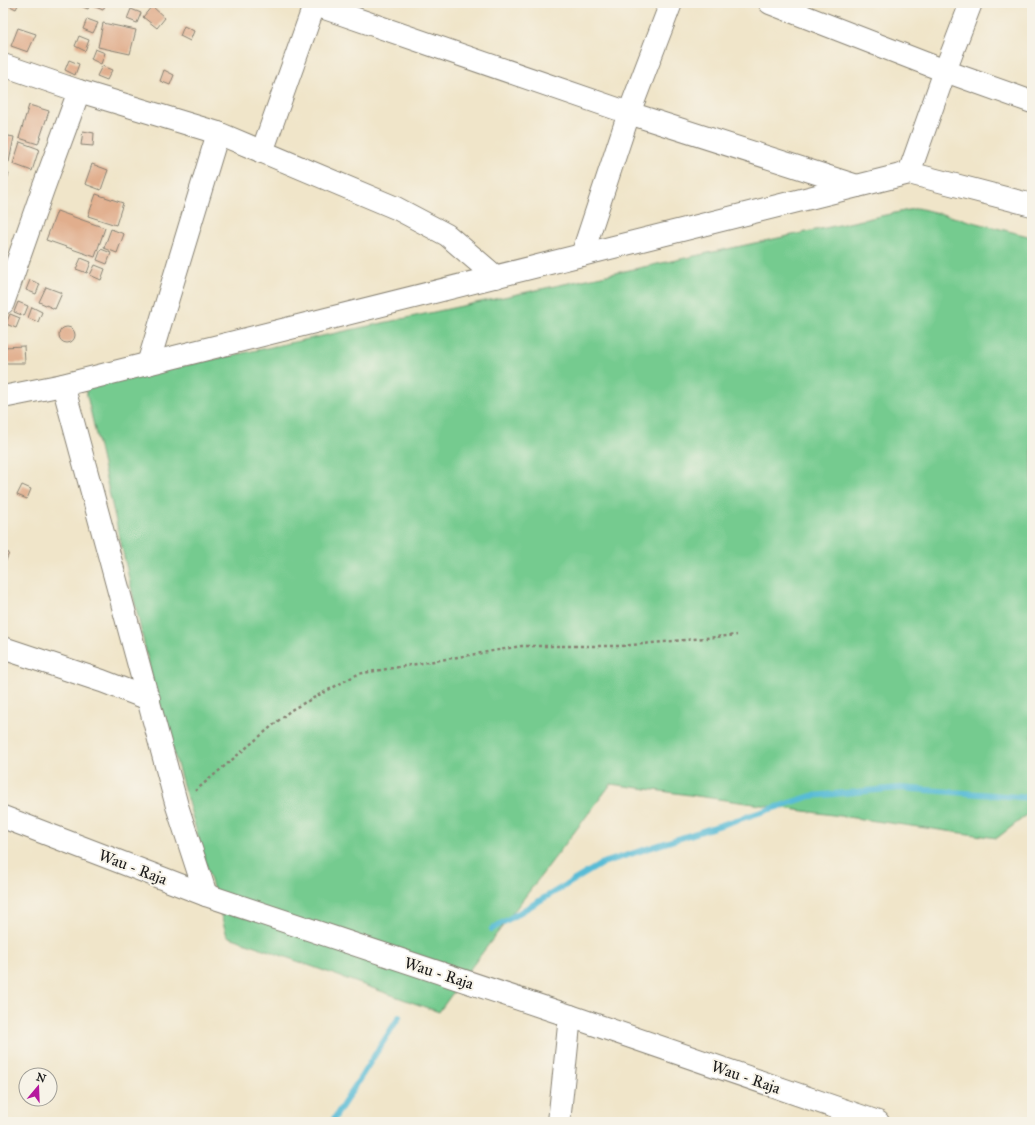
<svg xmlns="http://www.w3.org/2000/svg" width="1035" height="1125" font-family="'IM FELL Great Primer',serif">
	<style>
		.green { fill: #75cb8f; stroke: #487456 }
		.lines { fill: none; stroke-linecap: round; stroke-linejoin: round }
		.stream { stroke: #58bcd6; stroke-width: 6 }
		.building { fill: #e1ae8d }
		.minor-casing { stroke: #868072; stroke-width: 24 }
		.major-casing { stroke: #868072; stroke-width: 24 }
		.path { stroke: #868072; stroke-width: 2.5; stroke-dasharray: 3 3; stroke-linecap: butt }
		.minor { stroke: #fff; stroke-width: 22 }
		.major { stroke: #fff; stroke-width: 22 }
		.labels { text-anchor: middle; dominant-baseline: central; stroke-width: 4; stroke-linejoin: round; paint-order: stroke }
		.street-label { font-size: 16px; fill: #1c1c1c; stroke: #f7f3e8 }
	</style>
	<rect width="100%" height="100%" fill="#f7f3e8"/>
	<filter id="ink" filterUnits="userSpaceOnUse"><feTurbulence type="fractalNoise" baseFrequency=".025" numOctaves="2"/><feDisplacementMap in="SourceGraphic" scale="8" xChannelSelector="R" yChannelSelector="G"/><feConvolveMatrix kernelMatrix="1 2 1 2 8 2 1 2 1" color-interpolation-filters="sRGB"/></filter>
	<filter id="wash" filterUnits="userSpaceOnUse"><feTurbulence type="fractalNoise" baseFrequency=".012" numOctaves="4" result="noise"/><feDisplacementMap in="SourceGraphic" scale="16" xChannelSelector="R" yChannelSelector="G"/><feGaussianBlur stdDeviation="0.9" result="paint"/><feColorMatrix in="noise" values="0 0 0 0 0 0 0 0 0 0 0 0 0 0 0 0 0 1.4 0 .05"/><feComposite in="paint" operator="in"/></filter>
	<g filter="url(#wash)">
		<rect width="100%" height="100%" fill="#f0e5c9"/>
		<polygon class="green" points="918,208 1032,237 1032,811 997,838 611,784 470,969 439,1012 227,936 152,678 85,387"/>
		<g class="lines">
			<g class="stream">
				<polyline points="492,929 603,863 811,796 900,788 1032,798"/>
				<polyline points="332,1122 399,1017"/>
			</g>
		</g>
		<g id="blocks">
			<g class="building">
				<polygon points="7,3 19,3 16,9 6,4"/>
				<polygon points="73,3 90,3 88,9"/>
				<polygon points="94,3 106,3 103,10 93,6"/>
				<polygon points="152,6 165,18 157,28 143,17"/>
				<polygon points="131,9 141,13 137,23 127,19"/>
				<polygon points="87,19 98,23 93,33 83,29"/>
				<polygon points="103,23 136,30 130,54 98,47"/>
				<polygon points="184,26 194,31 190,41 180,36"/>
				<polygon points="18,28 36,34 28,52 11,46"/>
				<polygon points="79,36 89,40 85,51 75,46"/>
				<polygon points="95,49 105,53 101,64 91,59"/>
				<polygon points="69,60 79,64 75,75 65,70"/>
				<polygon points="102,66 112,70 107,80 97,76"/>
				<polygon points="164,70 174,75 170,85 160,81"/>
				<polygon points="29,105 49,111 38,144 19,138"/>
				<polygon points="83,131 94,133 93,146 81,145"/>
				<polygon points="3,135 14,137 9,162 3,161"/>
				<polygon points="20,142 39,149 32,171 13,164"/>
				<polygon points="92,164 108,170 101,190 85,184"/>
				<polygon points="3,171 9,174 5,184 3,183"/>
				<polygon points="96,194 123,203 116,225 88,216"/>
				<polygon points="57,211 105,228 95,257 46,240"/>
				<polygon points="111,229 124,234 117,253 104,248"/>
				<polygon points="101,249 111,253 107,264 97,260"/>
				<polygon points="81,258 91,262 87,273 76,269"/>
				<polygon points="95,265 105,269 101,280 90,275"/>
				<polygon points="30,280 40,284 36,294 26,290"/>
				<polygon points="46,287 62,293 55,309 39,302"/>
				<polygon points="18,302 28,306 24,316 14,312"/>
				<polygon points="32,307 42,312 38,322 28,318"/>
				<polygon points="10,314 20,318 16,328 6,324"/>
				<circle cx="67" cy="335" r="8"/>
				<polygon points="24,346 25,363 3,363 3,347"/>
				<polygon points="22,485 31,489 27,499 17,495"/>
				<polygon points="3,551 9,553 5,563 3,563"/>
			</g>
		</g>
	</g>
	<g filter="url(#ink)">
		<use href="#blocks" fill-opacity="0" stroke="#868072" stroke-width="1"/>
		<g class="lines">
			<defs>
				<g id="minor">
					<polyline points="310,3 629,113 857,186"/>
					<polyline points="770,3 945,71 1032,102"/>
					<polyline points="3,65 79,91 218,133 396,208 447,235 496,277"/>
					<polyline points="262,152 315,3"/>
					<polyline points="909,173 945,71 971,3"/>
					<polyline points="582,255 629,113 671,3"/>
					<polyline points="3,303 43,189 79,91"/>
					<polyline points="148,364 218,133"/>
					<polyline points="3,397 63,385"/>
					<polyline points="3,648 102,681 149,699"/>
					<polyline points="206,895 177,806 63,385 909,173 1032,205"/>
					<polyline points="559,1122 570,1016"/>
				</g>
				<polyline id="major" points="3,817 206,895 570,1016 878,1122"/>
			</defs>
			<use href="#minor" class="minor-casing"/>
			<use href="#major" class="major-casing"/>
			<polyline class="path" points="195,791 291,710 358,674 522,646 621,646 737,635"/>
			<use href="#minor" class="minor"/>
			<use href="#major" class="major"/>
		</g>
	</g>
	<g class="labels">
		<g class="street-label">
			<text transform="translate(133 867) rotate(21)">Wau - Raja</text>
			<text transform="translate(439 973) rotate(18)">Wau - Raja</text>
			<text transform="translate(746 1077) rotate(19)">Wau - Raja</text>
		</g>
	</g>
	<rect width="1035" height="1125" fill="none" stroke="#f7f3e8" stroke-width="16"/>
	<g transform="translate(38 1087) rotate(19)"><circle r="19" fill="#f7f3e8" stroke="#9f9d96"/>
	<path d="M0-3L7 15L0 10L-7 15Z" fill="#b5179e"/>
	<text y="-6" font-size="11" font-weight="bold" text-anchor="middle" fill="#1c1c1c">N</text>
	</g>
</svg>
